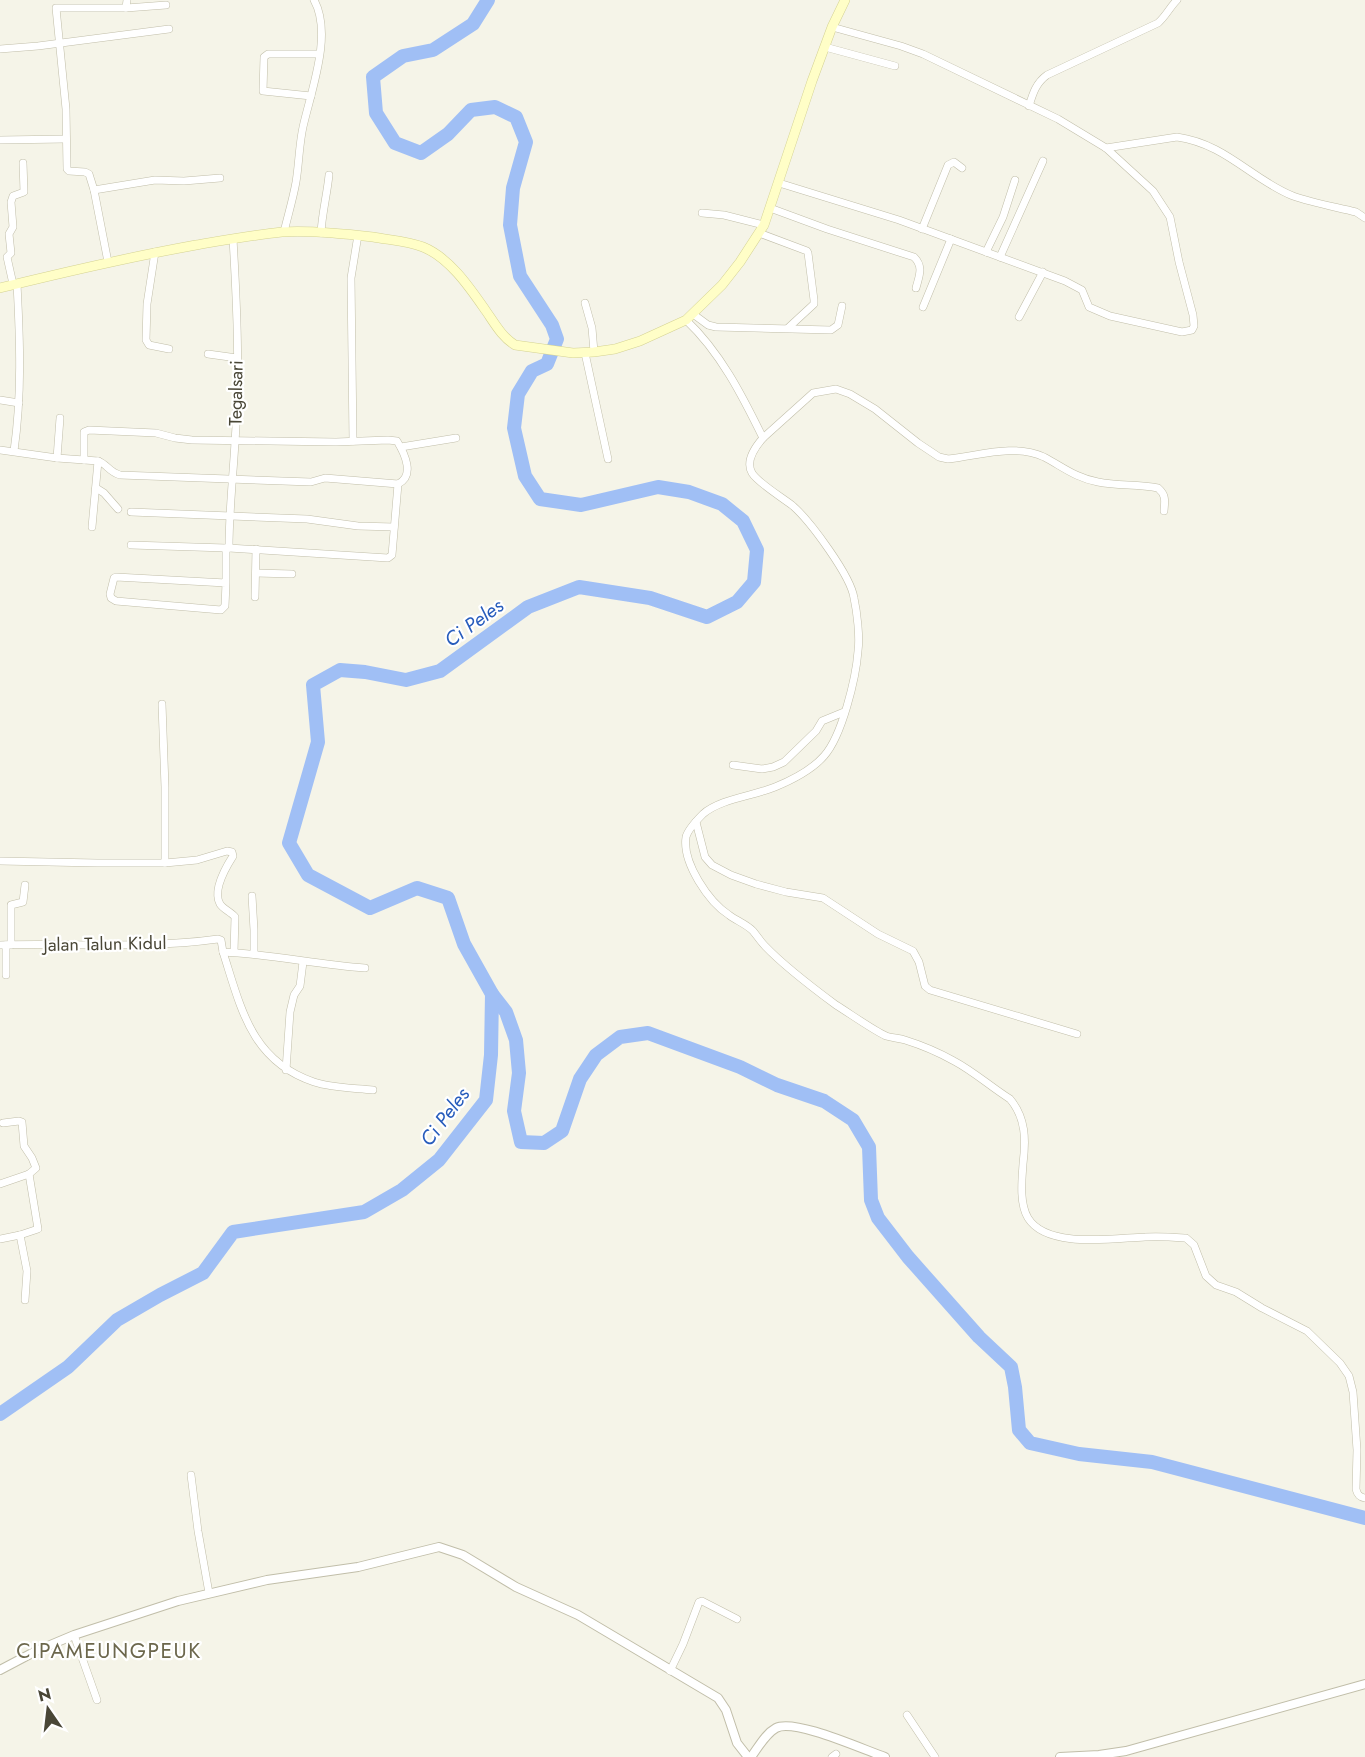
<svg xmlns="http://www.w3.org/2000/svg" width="1365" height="1757" font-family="Jost,sans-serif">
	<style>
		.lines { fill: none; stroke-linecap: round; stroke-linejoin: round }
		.river { stroke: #a0bff5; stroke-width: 14 }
		.minor-casing { stroke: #c1bea9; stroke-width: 8 }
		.tertiary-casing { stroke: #c1bea9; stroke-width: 10 }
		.secondary-casing { stroke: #d4d293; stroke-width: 10 }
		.minor { stroke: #fff; stroke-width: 7 }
		.tertiary { stroke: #fff; stroke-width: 8 }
		.secondary { stroke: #fffec7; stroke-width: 9 }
		.labels { text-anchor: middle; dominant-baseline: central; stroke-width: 4.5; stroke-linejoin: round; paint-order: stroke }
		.street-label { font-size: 18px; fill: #494636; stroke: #fff }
		.water-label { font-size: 20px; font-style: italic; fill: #275cbc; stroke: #fff }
		.quarter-label { font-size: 21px; letter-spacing: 1.5px; fill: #6c674c; stroke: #fff }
	</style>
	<rect width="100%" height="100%" fill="#f5f4e8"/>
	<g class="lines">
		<g class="river">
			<polyline points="492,994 506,1012 516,1040 519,1073 514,1111 521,1142 544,1143 562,1131 580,1079 596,1055 620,1037 648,1033 740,1067 777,1085 824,1101 853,1120 869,1147 871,1200 878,1218 908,1257 979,1337 1011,1367 1015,1387 1019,1430 1030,1443 1079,1454 1152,1462 1365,1518"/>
			<polyline points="0,1414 68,1367 117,1320 160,1295 203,1273 233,1232 364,1212 402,1190 439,1160 486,1100 491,1055 492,994 464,944 448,898 417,888 370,908 308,875 289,843 318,742 313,685 340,670 365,672 406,680 440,671 528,607 579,587 650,598 707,617 737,602 754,582 757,550 743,521 722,504 689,492 658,487 581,505 540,499 525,476 514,428 518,394 532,371 547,364 557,339 552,325 520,276 510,225 513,188 526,142 516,117 495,107 471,110 448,134 421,153 395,143 376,113 373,77 403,56 433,50 473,24 488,0"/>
		</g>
		<defs>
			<g id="minor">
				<polyline points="126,8 166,5"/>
				<polyline points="825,47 895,66"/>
				<polyline points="0,49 38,46 169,29"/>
				<polyline points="311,96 263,91 264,57 268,54 319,54"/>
				<path d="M1029 106C1033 93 1036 83 1047 75L1158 23C1166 16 1170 7 1177 0"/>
				<polyline points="0,140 66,139"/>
				<path d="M1106 148 1177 137C1226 144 1251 179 1293 196 1313 203 1336 207 1356 212L1365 218"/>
				<polyline points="779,183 899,220 1065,281 1082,290 1089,307 1110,316 1182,332 1192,330 1194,326 1193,315 1179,262 1170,217 1153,191 1106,148 1058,119 923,54 901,46 832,27"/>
				<polyline points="94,190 155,180 184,181 220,178"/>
				<path d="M770 208 827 229 914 257C924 267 919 276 916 288"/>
				<polyline points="702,213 724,215 764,225"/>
				<polyline points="922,229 948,165 954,162 962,168"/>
				<path d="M284 232C288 215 293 199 296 182 299 164 299 145 303 127 311 91 333 34 314 0"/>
				<path d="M321 233C322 213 327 195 329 175"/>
				<polyline points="759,233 807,251 808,253 814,300 814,304 788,328"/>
				<polyline points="155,252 147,304 146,340 149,345 169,349"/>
				<polyline points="986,252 1003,217 1015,180"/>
				<polyline points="1000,257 1043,161"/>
				<polyline points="108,262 94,190 89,174 85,172 69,171 67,169 66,109 56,8 126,8 127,0"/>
				<polyline points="13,284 7,257 11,253 9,234 13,227 11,202 13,196 24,192 23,163"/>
				<polyline points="585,303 592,328 594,352"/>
				<polyline points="923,307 951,239"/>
				<polyline points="693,314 708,325 716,327 831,330 838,325 842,306"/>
				<polyline points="1019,317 1043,272"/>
				<path d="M686 320C720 352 742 395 763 438"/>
				<polyline points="585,353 608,459"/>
				<polyline points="208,354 237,358"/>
				<polyline points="0,400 19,403"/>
				<polyline points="353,441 351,278 358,235"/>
				<polyline points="401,447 456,438"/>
				<path d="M0 450 57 458 98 461C107 464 109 472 120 475L311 482 325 478 398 484"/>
				<path d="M14 451C22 395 20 340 17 284"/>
				<polyline points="57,458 60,418"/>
				<path d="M84 460V432L89 430 156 433 175 438 192 440 336 442 388 440 397 441C405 454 415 476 398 484L392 555 388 558 229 548"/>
				<polyline points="96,488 104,493 118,509"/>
				<path d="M1164 511C1165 500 1166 495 1158 488 1138 484 1118 486 1098 482 1076 478 1063 467 1044 457 1014 443 978 456 948 459L939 457 918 443 875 409 850 394 836 389 813 393 763 438C756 446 745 461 752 473 758 483 783 498 793 506 810 521 851 576 854 598 857 612 860 637 858 651 856 678 842 736 824 756 811 771 792 780 775 787 753 796 720 799 703 814 697 820 688 829 686 837 682 863 709 902 729 915 737 921 746 924 753 931 757 936 761 942 765 946 785 967 813 988 836 1005 849 1013 873 1030 886 1036 892 1038 899 1038 905 1040 921 1045 938 1052 954 1061 973 1071 991 1087 1010 1099 1026 1118 1026 1140 1023 1164 1022 1179 1019 1203 1028 1218 1047 1249 1114 1238 1145 1237 1159 1236 1172 1237 1186 1238L1194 1245 1206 1276 1216 1285 1236 1292 1262 1308 1307 1331 1340 1363 1349 1376 1353 1392 1357 1450 1356 1489C1357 1494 1359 1497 1365 1498"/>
				<polyline points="131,512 307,519 358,526 394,527"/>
				<polyline points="92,527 98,461"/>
				<polyline points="131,545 226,548"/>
				<polyline points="256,573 292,574"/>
				<path d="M226 583 225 606 221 610 116 601 111 598 110 594 114 578 116 577 226 583V548H229C229 512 233 477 235 442 240 374 237 306 233 239"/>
				<polyline points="255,597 256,549"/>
				<polyline points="733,765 762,769 773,767 784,762 816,731 822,721 844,712"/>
				<polyline points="696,822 705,857 712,865 731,875 756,884 786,892 823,898 878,934 913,951 919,962 925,986 930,990 1077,1034"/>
				<polyline points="0,861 97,863 165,863 165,787 162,704"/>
				<path d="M165 863 197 860 227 851 232 852 233 856C226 867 212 890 220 904 223 909 231 912 235 917L234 952"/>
				<polyline points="252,896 254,930 254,954"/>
				<path d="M0 945C72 943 146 949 218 939L221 940 223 952C271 954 318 965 365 968"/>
				<polyline points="6,945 6,975"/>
				<polyline points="11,945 11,905 23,902 25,885"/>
				<path d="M223 952C241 1008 251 1061 314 1082 332 1088 354 1088 373 1090"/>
				<polyline points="286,1070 290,1012 294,995 300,986 303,962"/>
				<polyline points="0,1184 29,1174 36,1168 32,1158 24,1146 22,1122 19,1121 3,1123"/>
				<polyline points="20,1235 27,1271 25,1300"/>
				<polyline points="0,1239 20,1235 38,1229 29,1174"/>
				<polyline points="191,1475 198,1531 209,1593"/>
				<polyline points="74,1635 97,1700"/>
				<polyline points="670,1671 683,1644 699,1602 702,1601 737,1619"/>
				<polyline points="907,1715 935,1757"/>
				<polyline points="832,1757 836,1754"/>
			</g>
			<g id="tertiary">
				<polyline points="0,1670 36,1651 74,1635 178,1601 267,1580 358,1567 439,1547 463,1555 516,1587 578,1615 718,1698 726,1710 737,1743 748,1757"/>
				<path d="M751 1757C758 1748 765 1734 776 1728 794 1718 864 1750 885 1757"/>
				<polyline points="1060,1757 1099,1755 1126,1751 1365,1684"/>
			</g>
			<path id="secondary" d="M0 288C65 272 130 257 196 245 225 240 253 235 282 232 308 230 347 234 373 237 389 240 408 241 423 247 450 258 470 288 486 311 495 324 502 337 515 345L573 353 594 352 615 349 640 341 686 320 722 285 740 262 764 225 812 81 832 27 845 0"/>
		</defs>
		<use href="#minor" class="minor-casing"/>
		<use href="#tertiary" class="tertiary-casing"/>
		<use href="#secondary" class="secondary-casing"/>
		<use href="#minor" class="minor"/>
		<use href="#tertiary" class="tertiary"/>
		<use href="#secondary" class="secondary"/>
	</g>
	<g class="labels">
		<g class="street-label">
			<text transform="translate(236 393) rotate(-89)">Tegalsari</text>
			<text transform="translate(105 944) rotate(-1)">Jalan Talun Kidul</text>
		</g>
		<g class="water-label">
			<text transform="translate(474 623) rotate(-36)">Ci Peles</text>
			<text transform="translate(445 1117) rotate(-53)">Ci Peles</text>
		</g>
		<g class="quarter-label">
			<text x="109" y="1651">CIPAMEUNGPEUK</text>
		</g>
	</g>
	<g transform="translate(48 1709) rotate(346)" stroke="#ffffff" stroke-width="4.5" paint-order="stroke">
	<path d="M0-4.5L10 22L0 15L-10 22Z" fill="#494636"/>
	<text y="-9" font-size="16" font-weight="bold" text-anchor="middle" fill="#494636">N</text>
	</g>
</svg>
